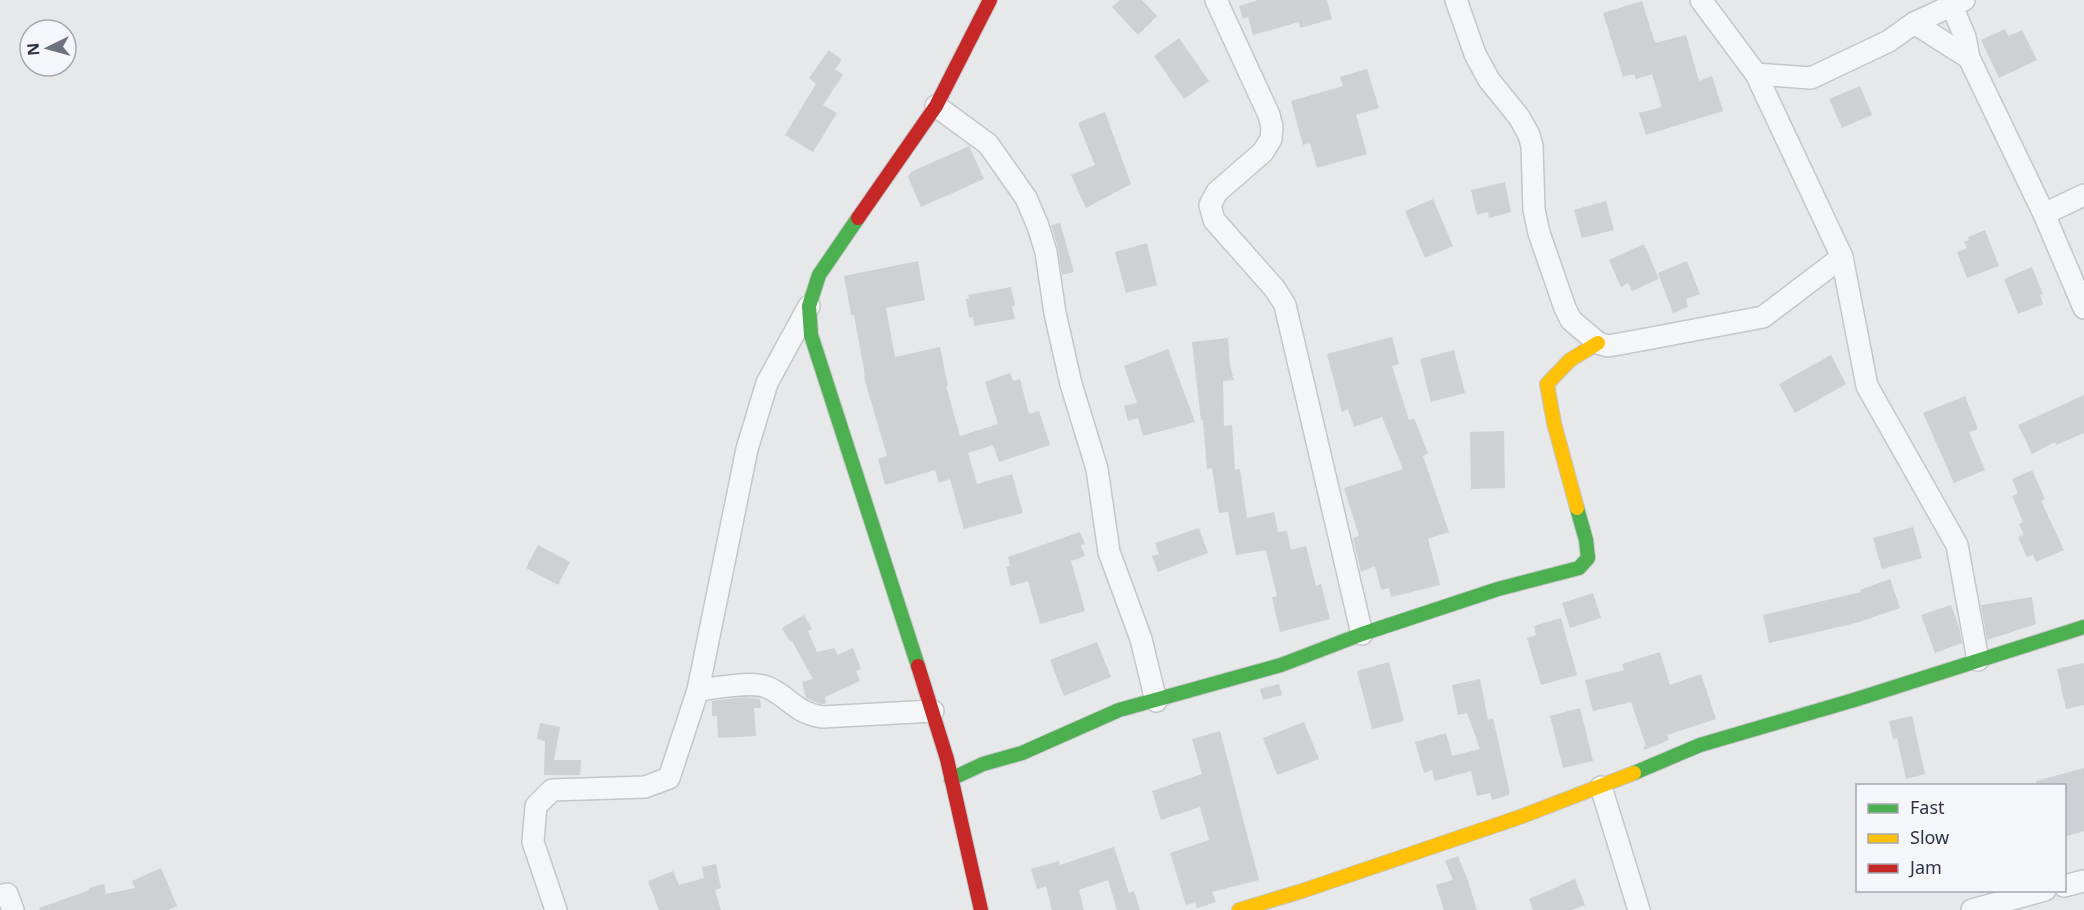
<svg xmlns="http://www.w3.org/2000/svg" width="2084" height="910" font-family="'Noto Sans',sans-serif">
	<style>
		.building { fill: #ced0d3 }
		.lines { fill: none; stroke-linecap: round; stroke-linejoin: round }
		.street-casing { stroke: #c4c6c8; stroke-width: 24 }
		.fast-casing { stroke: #c4c6c8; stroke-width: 16 }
		.slow-casing { stroke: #c4c6c8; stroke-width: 16 }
		.jam-casing { stroke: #c4c6c8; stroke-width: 16 }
		.street { stroke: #f5f6f7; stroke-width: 21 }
		.fast { stroke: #4caf50; stroke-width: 14 }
		.slow { stroke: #ffc107; stroke-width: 14 }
		.jam { stroke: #c62828; stroke-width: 14 }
	</style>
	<rect width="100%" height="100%" fill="#e6e8ea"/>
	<g class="building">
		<polygon points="1120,0 1142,0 1157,16 1138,35 1112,7"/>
		<polygon points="1258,0 1327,0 1332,19 1300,28 1299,22 1253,35 1248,17 1243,19 1239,6"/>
		<polygon points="1642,1 1655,43 1686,35 1699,81 1712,76 1723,111 1646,135 1639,113 1662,107 1652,74 1636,79 1634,74 1623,77 1603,13"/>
		<polygon points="2005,29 2008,36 2022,30 2037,60 1999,78 1981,40"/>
		<polygon points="1179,38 1209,81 1184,99 1154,56"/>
		<polygon points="829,50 842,60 835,69 843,75 823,105 837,113 813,152 785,135 816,84 809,78"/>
		<polygon points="1367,69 1379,108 1356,115 1367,154 1317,168 1310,143 1303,145 1291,101 1343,86 1340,77"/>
		<polygon points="1860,86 1872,115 1842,128 1829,99"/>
		<polygon points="1105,112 1131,184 1086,208 1071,175 1095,165 1078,123"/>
		<polygon points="969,146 984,179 921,207 908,177 911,172"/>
		<polygon points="1505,182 1511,212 1489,218 1488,212 1477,215 1471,190"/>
		<polygon points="1433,199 1453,246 1425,258 1405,211"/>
		<polygon points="1606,201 1614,230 1582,238 1574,210"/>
		<polygon points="1060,223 1074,272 1062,275 1058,248 1051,225"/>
		<polygon points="1985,230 1999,266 1967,278 1957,252 1967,248 1964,242 1969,240 1968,237"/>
		<polygon points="1147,243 1157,285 1126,293 1115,252"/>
		<polygon points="1644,244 1659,279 1632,291 1628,283 1621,287 1609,260"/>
		<polygon points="918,261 925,300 886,308 895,357 940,347 948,386 946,386 960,436 998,424 985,382 1010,373 1013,381 1020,379 1029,414 1039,411 1050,445 999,462 993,445 968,453 977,484 1012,474 1023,513 964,529 950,479 939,483 935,470 885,485 878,459 887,456 865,381 864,370 854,315 851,315 844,276"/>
		<polygon points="1687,261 1700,294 1686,299 1688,307 1673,313 1658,273"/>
		<polygon points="2032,267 2043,294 2040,295 2043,304 2018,314 2004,279"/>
		<polygon points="1011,287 1015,306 1012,306 1015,319 974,326 973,317 969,318 966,299 969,299 968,295"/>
		<polygon points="1392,337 1399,364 1392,366 1409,420 1414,418 1428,453 1423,456 1449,532 1428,539 1440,585 1391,597 1389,588 1381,590 1375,566 1361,572 1353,538 1359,536 1344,488 1403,469 1382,417 1354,427 1348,409 1342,412 1327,354"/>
		<polygon points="1228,338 1230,366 1234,380 1223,381 1224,426 1232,425 1235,470 1240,469 1247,518 1274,512 1278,532 1287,531 1291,550 1306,546 1316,586 1321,584 1330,619 1280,632 1272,597 1277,596 1266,550 1236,555 1228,512 1219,513 1212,468 1207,469 1203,420 1201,421 1192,342"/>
		<polygon points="1168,349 1195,422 1143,436 1138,418 1128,421 1124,406 1137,403 1124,366"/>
		<polygon points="1454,350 1465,393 1431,402 1420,359"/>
		<polygon points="1831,355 1846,384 1795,413 1779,384"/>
		<polygon points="2084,395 2084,433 2056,445 2055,442 2032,454 2018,425"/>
		<polygon points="1965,396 1978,429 1969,432 1985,470 1954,483 1923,413"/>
		<polygon points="1504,431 1505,488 1471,489 1470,432"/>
		<polygon points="2032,470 2045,499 2041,501 2064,550 2036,562 2033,555 2027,557 2018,537 2024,535 2019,524 2023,522 2012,496 2018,493 2012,479"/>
		<polygon points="1913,527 1922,558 1882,569 1873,538"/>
		<polygon points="1199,528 1208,553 1158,572 1152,556 1159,554 1155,543"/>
		<polygon points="1080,532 1085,544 1081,545 1085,556 1071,561 1085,611 1040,624 1028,581 1011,586 1006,567 1010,566 1008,557"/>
		<polygon points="538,545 570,562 558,585 526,568"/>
		<polygon points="1890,579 1900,608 1856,623 1769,643 1763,615 1861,592 1860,590"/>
		<polygon points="1593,593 1601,618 1570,628 1562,603"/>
		<polygon points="2032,597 2036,624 1987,640 1981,605"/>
		<polygon points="1951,605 1959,627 1962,643 1935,653 1921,615"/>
		<polygon points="804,615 812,629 808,631 817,652 835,648 837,655 853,648 861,669 856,671 860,681 825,697 826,703 821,704 806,698 802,682 813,679 792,641 790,642 782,628"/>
		<polygon points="1561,618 1577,675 1541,685 1527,638 1536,635 1534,626"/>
		<polygon points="1097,642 1111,677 1064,696 1050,660"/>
		<polygon points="1660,652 1670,685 1701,674 1716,719 1667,735 1669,740 1644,750 1643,747 1646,746 1631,702 1593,711 1585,680 1624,670 1622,664"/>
		<polygon points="1389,662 1404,721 1372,729 1357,671"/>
		<polygon points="2084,663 2084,705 2066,709 2057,669"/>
		<polygon points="1480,679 1488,720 1493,718 1509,789 1509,795 1492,800 1490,793 1477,796 1471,771 1435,781 1432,770 1424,773 1415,742 1446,733 1452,756 1480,749 1467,713 1458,715 1452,685"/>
		<polygon points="1279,684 1282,695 1263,700 1260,689"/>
		<polygon points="745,697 760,699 761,708 754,708 756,736 718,738 717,716 712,716 712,701"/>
		<polygon points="1580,708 1593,761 1563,768 1550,716"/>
		<polygon points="1912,716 1925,774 1906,779 1897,738 1893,739 1889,721"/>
		<polygon points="1304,722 1319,759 1277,775 1263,738"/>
		<polygon points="540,723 560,727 554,760 581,760 580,775 544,775 545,741 537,739"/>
		<polygon points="1220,731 1259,880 1212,892 1216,902 1197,908 1195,902 1186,905 1170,853 1209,840 1200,807 1161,820 1152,791 1202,774 1192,739"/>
		<polygon points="2084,768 2084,831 2064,837 2064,786 2037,786 2036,781"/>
		<polygon points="1114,847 1129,893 1134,891 1140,910 1117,910 1108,880 1079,890 1084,910 1052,910 1046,886 1037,889 1031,869 1059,861 1060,865"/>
		<polygon points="1458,856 1467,878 1477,910 1444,910 1436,885 1453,880 1445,861"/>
		<polygon points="716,864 721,888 715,890 721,910 659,910 648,881 673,871 679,885 704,878 702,867"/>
		<polygon points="161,868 177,906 168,910 40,910 39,908 90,890 89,888 104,884 106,894 135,888 132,881"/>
		<polygon points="1575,879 1585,905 1572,910 1533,910 1529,899"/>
	</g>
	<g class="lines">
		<defs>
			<g id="street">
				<polyline points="1216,0 1269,115 1272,127 1271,139 1263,152 1217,192 1210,205 1214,220 1275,289 1285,305 1362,634"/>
				<polyline points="1456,0 1475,54 1489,80 1519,117 1529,135 1532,146 1534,210 1539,233 1565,308 1571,320 1598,343 1608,346 1636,341 1763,317 1842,257"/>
				<polyline points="1701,0 1756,74 1842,257 1867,386 1957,545 1978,660"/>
				<polyline points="1952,6 1965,37 1969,58 2044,214 2084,308"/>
				<polyline points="1914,23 1969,58"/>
				<polyline points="1756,74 1811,78 1889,41 1914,23 1964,0"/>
				<polyline points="936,106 988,144 1026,198 1038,226 1046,252 1055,313 1071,384 1097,469 1109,552 1141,639 1156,701"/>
				<polyline points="2044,214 2084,195"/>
				<path d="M698 690C717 688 753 680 769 688 790 698 794 712 822 717L933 711"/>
				<polyline points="1601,787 1639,910"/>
				<polyline points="2064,886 2084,881"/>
				<polyline points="0,896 7,894 13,910"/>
				<polyline points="556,910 533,842 536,806 552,790 645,787 669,778 698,690 747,449 767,383 809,306"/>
				<polyline points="1972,910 2045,890"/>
			</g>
			<g id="fast">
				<polyline points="858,218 819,275 809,306 811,335 918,666"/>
				<polyline points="1634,773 1700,745 1854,700 2084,627"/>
				<polyline points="951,779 983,764 1022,753 1119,710 1281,665 1362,634 1498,589 1579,568 1588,558 1586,540 1577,508"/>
			</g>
			<g id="slow">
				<polyline points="1577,508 1554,423 1547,384 1570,360 1598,343"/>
				<polyline points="1239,910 1302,891 1520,817 1634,773"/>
			</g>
			<g id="jam">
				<polyline points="858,218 936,106 990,0"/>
				<polyline points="918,666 947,759 981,910"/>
			</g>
		</defs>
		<use href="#street" class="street-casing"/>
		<use href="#fast" class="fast-casing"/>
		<use href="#slow" class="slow-casing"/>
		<use href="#jam" class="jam-casing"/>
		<use href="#street" class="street"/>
		<use href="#fast" class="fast"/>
		<use href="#slow" class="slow"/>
		<use href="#jam" class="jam"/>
	</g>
	<rect x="1856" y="784" width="210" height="108" fill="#f4f6f9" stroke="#a4a8b1" stroke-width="1.5"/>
	<rect x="1868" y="804" width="30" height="9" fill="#4caf50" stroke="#a4a8b1" stroke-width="1.5"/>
	<text x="1910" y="814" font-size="18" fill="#2b3445">Fast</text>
	<rect x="1868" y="834" width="30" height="9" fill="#ffc107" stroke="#a4a8b1" stroke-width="1.5"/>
	<text x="1910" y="844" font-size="18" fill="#2b3445">Slow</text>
	<rect x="1868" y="864" width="30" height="9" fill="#c62828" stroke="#a4a8b1" stroke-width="1.5"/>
	<text x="1910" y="874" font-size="18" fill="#2b3445">Jam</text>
	<g transform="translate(48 48) rotate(265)"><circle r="28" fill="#f4f6f9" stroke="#a4a8b1" stroke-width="1.5"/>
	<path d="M0-4.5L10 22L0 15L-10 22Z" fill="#6c737f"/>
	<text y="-9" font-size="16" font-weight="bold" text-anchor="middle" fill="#2b3445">N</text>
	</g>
</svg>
